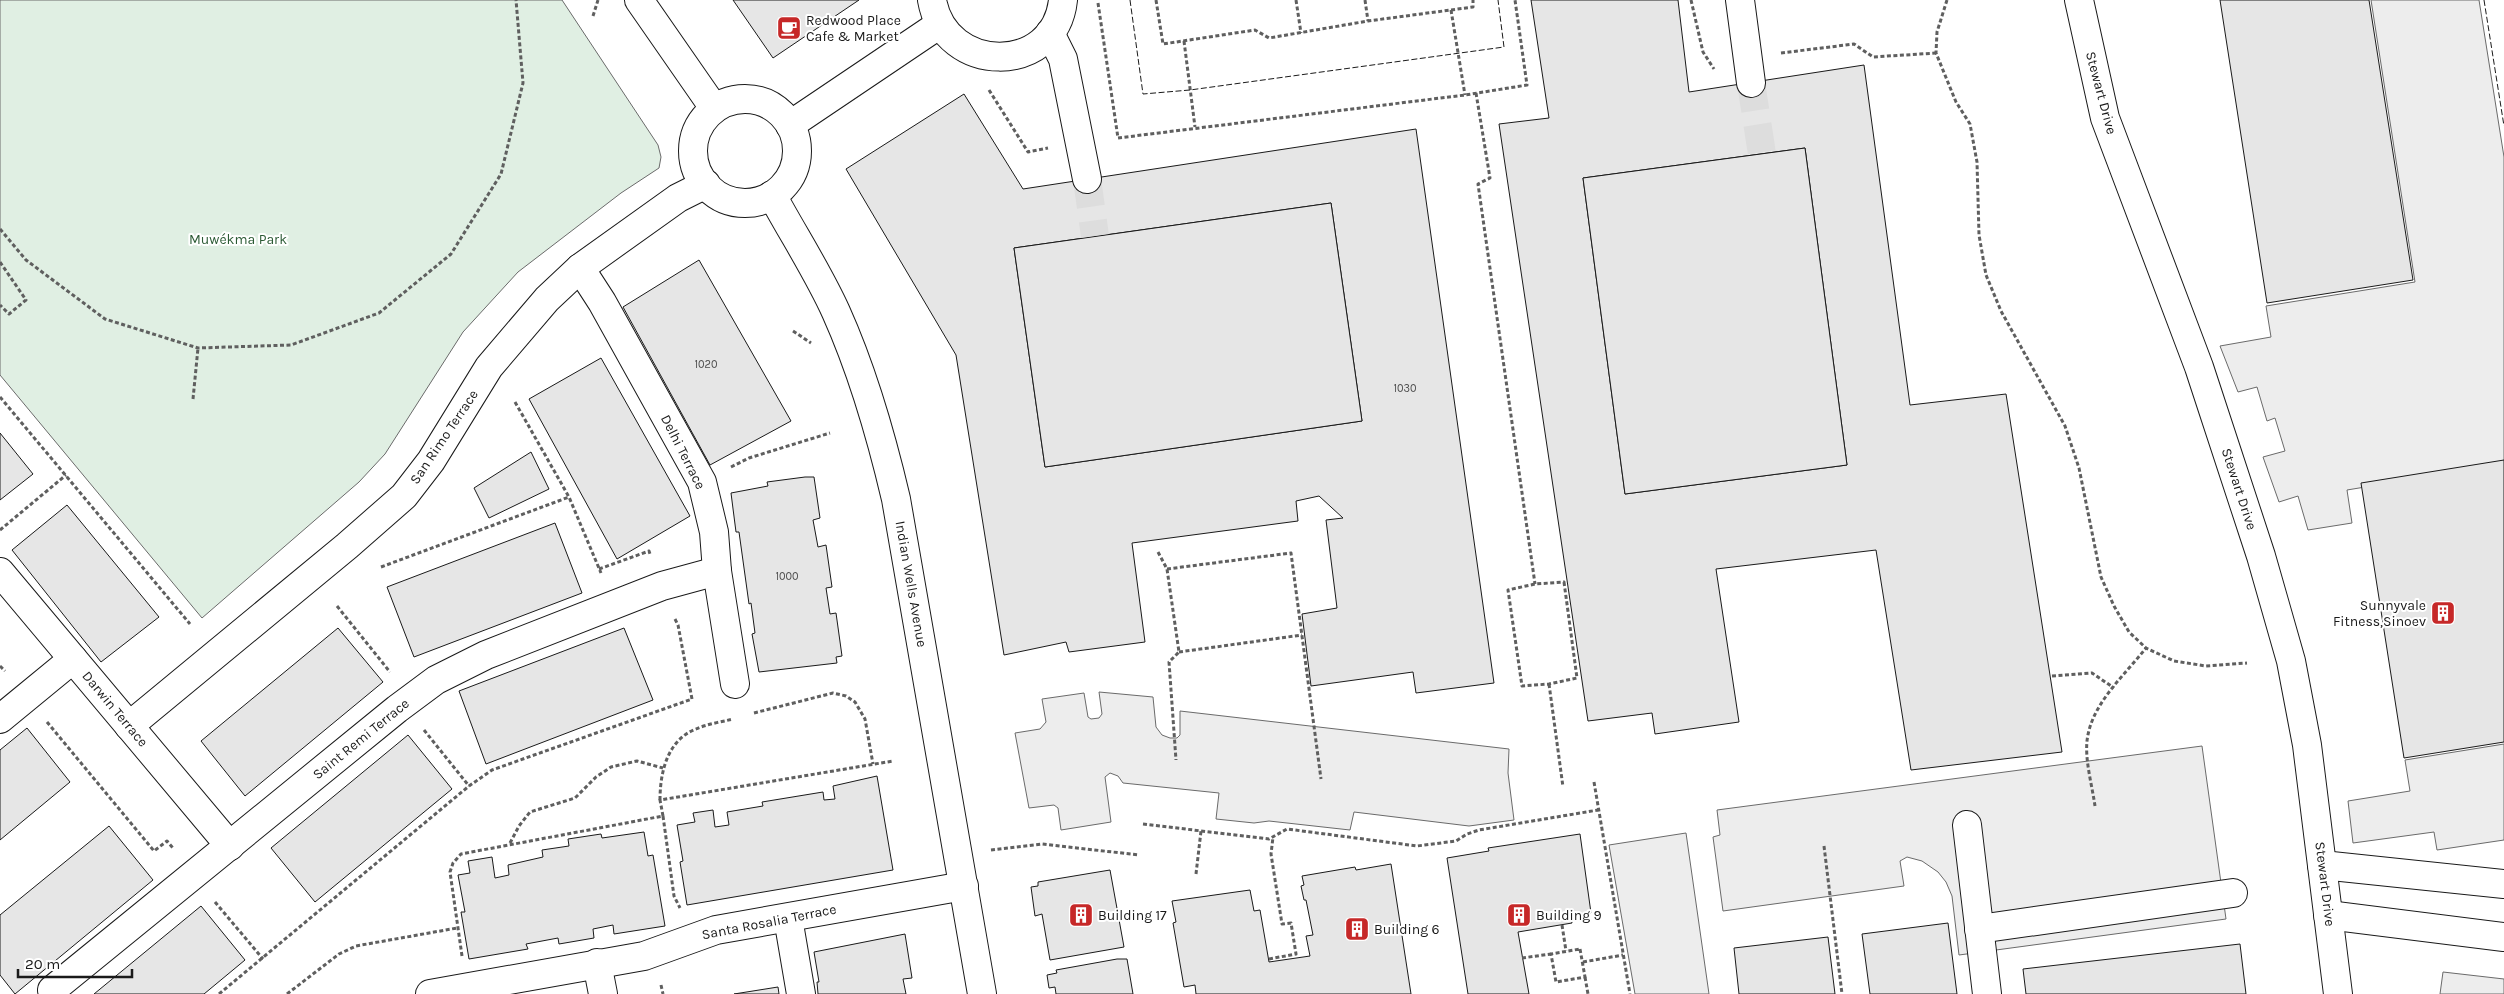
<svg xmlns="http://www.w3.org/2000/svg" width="2504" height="994" font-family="Karla,sans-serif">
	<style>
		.green { fill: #e0efe3; stroke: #6a6a6a }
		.parking { fill: #ededed; stroke: #6a6a6a }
		.building { fill: #e6e6e6; stroke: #1a1a1a; fill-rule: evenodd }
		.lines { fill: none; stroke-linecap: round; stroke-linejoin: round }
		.minor-tunnel { stroke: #ddd; stroke-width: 28; stroke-dasharray: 28 14; stroke-linecap: butt }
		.minor-casing { stroke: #1a1a1a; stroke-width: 30 }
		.path { stroke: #5f5f5f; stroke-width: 3; stroke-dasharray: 4 2.5; stroke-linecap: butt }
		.minor { stroke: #fff; stroke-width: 28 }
		.fence { stroke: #1a1a1a; stroke-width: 1; stroke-dasharray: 6 2.5; stroke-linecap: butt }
		.labels { text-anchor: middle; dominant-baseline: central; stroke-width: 4; stroke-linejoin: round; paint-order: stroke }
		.number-label { font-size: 11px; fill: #4d4d4d }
		.poi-label { font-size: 14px; fill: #1a1a1a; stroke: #fff; text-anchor: start }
		.street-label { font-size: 14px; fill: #1a1a1a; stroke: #fff }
		.park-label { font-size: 14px; fill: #2b5a34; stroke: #fff }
	</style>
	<rect width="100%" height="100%" fill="#fff"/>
	<polygon class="green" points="0,0 562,0 658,145 661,157 659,168 621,193 518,272 463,332 385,454 359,482 202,618 0,375"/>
	<g class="parking">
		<polygon points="2371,0 2479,0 2504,157 2504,464 2347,490 2352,523 2308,530 2298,496 2279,502 2263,457 2285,451 2275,418 2267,421 2257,387 2238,392 2220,346 2271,337 2266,306 2415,282"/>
		<polygon points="1099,692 1153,697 1156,727 1162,735 1170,738 1177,738 1180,735 1180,711 1509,749 1508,773 1514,820 1469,826 1354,812 1350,830 1269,821 1254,823 1216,819 1219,793 1123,783 1118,776 1110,773 1105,777 1111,822 1061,830 1058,808 1054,805 1029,808 1015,733 1040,729 1046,722 1042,699 1084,693 1088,717 1091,719 1099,718 1102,714"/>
		<polygon points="2504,744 2504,840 2437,850 2434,832 2353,843 2348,801 2410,791 2405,760"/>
		<polygon points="2202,746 2226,919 1959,955 1952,896 1946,882 1938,872 1922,861 1907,857 1900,861 1904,886 1723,911 1713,837 1720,835 1717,810"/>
		<polygon points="1686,833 1709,994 1635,994 1609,845"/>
		<polygon points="2443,972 2504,979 2504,994 2440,994"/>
	</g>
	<g class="building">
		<polygon points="733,0 859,0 773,58"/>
		<path d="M1531 0H1678L1689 92 1864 65 1910 405 2006 394 2062 752 1911 770 1876 550 1716 569 1739 722 1655 734 1652 713 1588 721 1499 124 1549 118ZM1805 148 1847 465 1625 494 1583 178Z"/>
		<polygon points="2220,0 2369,0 2413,280 2267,303"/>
		<path d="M964 94 1023 189 1416 129 1494 683 1416 693 1413 672 1311 686 1302 614 1337 608 1326 520 1343 518 1319 496 1296 501 1298 521 1132 543 1145 642 1069 652 1066 642 1004 655 956 355 846 169ZM1331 203 1362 421 1045 467 1014 248Z"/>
		<polygon points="1805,148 1847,465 1625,494 1583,178"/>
		<polygon points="1331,203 1362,421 1045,467 1014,248"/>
		<polygon points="699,260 791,421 710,465 623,307"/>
		<polygon points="601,358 690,516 617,559 529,399"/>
		<polygon points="0,433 33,474 0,500"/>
		<polygon points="531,452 549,489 489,518 474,488"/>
		<polygon points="2504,460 2504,742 2404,758 2361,483"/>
		<polygon points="805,477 814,477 820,518 813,520 818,547 826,545 832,587 826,588 830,614 836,613 842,656 836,657 837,663 759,672 752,634 755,633 751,603 749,604 739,532 736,532 731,493 768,486 767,482"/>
		<polygon points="67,505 159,617 101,662 12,550"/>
		<polygon points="555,523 582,593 414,657 387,587"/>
		<polygon points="338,628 383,682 245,796 201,741"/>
		<polygon points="624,628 653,700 486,764 459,691"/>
		<polygon points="27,728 70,782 0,840 0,750"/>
		<polygon points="408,735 452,789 315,902 271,848"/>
		<polygon points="877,776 893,870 687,905 680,862 683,861 677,825 695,822 693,813 713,810 715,827 729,825 727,812 763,806 762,802 823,792 824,800 835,799 833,786"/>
		<polygon points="109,826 153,880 15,994 0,975 0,915"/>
		<polygon points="644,832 648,856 653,855 665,926 614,934 613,925 593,929 594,938 559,944 558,938 526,944 528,949 469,959 461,912 465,912 458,875 470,873 468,861 492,857 495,878 509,875 508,865 543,857 542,850 569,846 568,839 601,834 602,838"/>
		<polygon points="1580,834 1591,913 1571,917 1572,923 1518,932 1529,994 1468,994 1447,858 1489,851 1488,848"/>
		<polygon points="1391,864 1411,994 1196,994 1195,985 1184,987 1173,923 1176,922 1172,901 1250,890 1254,911 1260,910 1269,962 1310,956 1306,936 1313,935 1306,900 1304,900 1301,886 1304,885 1302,876 1355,867 1356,870"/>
		<polygon points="1110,870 1124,947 1050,960 1042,914 1035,916 1031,887 1038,886 1038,882"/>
		<polygon points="201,906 245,960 204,994 94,994"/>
		<polygon points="1948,923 1957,994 1870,994 1862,934"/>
		<polygon points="905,934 912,978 903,979 906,994 818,994 817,982 819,982 814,952"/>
		<polygon points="1828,937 1835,994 1739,994 1734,948"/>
		<polygon points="2240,944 2246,994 2026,994 2023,969"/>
		<polygon points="1117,959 1127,959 1133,994 1056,994 1055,987 1049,988 1047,975 1057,973 1056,970"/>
		<polygon points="778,987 779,994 734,994"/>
	</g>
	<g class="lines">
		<g class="minor-tunnel">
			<polyline points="1751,83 1762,154"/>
			<polyline points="1087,179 1095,236"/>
		</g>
		<defs>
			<g id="minor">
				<polyline points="639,0 714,108"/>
				<path d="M932 0C945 75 1055 76 1063 0"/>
				<polyline points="1740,0 1751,83"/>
				<polyline points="2079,0 2105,118 2199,367 2261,556 2291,661 2307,745 2338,994"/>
				<polyline points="1050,33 1063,59 1087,179"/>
				<circle cx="745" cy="151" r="52"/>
				<polyline points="790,125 940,24"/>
				<path d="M772 195C793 234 818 272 836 312 863 372 881 435 896 499L982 994"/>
				<polyline points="580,268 602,302 702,482 714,532 717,571 735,684"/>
				<polyline points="0,572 230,846"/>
				<polyline points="0,719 73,659"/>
				<polyline points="129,726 347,546 404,496 431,461 489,367 547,299 580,268 678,198 706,184"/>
				<polyline points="1967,825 1987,994"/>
				<polyline points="2322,865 2504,884"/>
				<polyline points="2328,915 2504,937"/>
				<polyline points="788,918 801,994"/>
				<polyline points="1979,929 2233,893"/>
				<polyline points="597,963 603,994"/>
				<polyline points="52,990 397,709 436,680 486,655 662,586 717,571"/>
				<polyline points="430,994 644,956 716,930 964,886"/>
			</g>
		</defs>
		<use href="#minor" class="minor-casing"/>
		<g class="path">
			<polyline points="1156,0 1163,44 1255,30 1269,38 1368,21 1473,7 1473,0"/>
			<polyline points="1296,0 1301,33"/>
			<polyline points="1365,0 1368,21"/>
			<polyline points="1691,0 1703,52 1714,69"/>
			<polyline points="1947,0 1937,32 1936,53 1956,102 1970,124 1977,162 1979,235 1986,275 2001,311 2065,426 2079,468 2101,577 2114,606 2129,632 2146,648 2174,661 2206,666 2247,663"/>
			<polyline points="1098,3 1118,138 1465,95 1527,85 1515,0"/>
			<polyline points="1451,10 1465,95"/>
			<polyline points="593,16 598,0"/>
			<polyline points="1184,41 1195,127"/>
			<polyline points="1781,53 1854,44 1873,57 1936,53"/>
			<polyline points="989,90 1028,152 1048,148"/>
			<polyline points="1476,93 1490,178 1478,184 1535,584"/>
			<polyline points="0,229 26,260 105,319 198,348 291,345 379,313 451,254 501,174 523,83 516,0"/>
			<polyline points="0,262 26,300 9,314 0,305"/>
			<polyline points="793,331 811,343"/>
			<polyline points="0,397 190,624"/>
			<polyline points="193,399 198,348"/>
			<polyline points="515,402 569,497 601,573"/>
			<polyline points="731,467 749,458 830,433"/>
			<polyline points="0,530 66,475"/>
			<polyline points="1158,552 1167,569 1179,652 1169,662 1176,760"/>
			<polyline points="381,567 569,497"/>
			<polyline points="599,569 649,551 650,554"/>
			<polyline points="1167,569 1291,553 1321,779"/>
			<polygon points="1564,582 1577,678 1549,684 1522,686 1508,590 1535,584"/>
			<polyline points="337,606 390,672"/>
			<polyline points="1179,652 1302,635"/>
			<polyline points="0,666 5,671"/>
			<polyline points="2052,676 2092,673 2114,688"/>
			<polyline points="1549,684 1563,787"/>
			<polyline points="754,713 833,693 846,696 855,702 865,719 873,764"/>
			<polyline points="47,722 154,851 167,841 173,848"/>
			<polyline points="424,730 469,786"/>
			<polyline points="1594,782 1630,994"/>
			<path d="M660 800C660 773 667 740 696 729 707 724 721 722 733 719"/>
			<path d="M2095 806C2092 785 2085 761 2087 741 2091 704 2124 676 2146 648"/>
			<polyline points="663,816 674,896 680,908"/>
			<polyline points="1143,824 1269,839 1287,829 1417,846 1456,841 1467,834 1479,830 1598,810"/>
			<polyline points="510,843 519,826 530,812 575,798 596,777 611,767 637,761 663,768"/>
			<polyline points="1824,846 1842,994"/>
			<polyline points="991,850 1042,844 1139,855"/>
			<polyline points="1196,874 1201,831"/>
			<polyline points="215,902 263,959"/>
			<polyline points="1562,925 1566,951"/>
			<polygon points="1580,949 1585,977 1556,982 1551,954"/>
			<polyline points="462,956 450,872 453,863 461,854 663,816 660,800 893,761"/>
			<polyline points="1522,958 1551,954"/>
			<polyline points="1269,959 1296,954 1291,923 1282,924 1271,854 1273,837"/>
			<polyline points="1583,962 1623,955"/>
			<polyline points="1585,977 1588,994"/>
			<polyline points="661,985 663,994"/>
			<polyline points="219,994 469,786 492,770 692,699 678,625 674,617"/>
			<polyline points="287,994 339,954 356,946 457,928"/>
		</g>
		<use href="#minor" class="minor"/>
		<g class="fence">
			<polyline points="1130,0 1143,94 1190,90 1504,47 1498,0"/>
			<polyline points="2484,0 2504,126"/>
		</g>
	</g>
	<defs>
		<symbol id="cafe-square" viewBox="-11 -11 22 22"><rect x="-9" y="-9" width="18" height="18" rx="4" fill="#c62828" stroke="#fff"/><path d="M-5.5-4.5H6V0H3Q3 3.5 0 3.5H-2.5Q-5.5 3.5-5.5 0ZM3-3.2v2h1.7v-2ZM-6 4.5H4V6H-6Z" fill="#fff"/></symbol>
		<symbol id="building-square" viewBox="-11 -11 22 22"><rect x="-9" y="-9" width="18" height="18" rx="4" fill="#c62828" stroke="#fff"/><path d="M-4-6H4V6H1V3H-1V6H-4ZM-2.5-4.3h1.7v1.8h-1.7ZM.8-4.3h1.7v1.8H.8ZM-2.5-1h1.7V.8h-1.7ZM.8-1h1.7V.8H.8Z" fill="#fff"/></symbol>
	</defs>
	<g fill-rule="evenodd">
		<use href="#cafe-square" x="775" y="14" width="28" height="28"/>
		<use href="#building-square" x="2429" y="599" width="28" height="28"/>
		<use href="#building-square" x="1067" y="901" width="28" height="28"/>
		<use href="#building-square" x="1505" y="901" width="28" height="28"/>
		<use href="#building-square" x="1343" y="915" width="28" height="28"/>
	</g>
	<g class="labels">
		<g class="number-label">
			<text x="706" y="364">1020</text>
			<text x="1405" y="388">1030</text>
			<text x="787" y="576">1000</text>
		</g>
		<g class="poi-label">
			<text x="806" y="20">Redwood Place<tspan x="806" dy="16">Cafe &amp; Market</tspan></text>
			<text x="2426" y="605" text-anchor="end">Sunnyvale<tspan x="2426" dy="16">Fitness,Sinoev</tspan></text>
			<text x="1098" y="915">Building 17</text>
			<text x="1536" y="915">Building 9</text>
			<text x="1374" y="929">Building 6</text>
		</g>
		<g class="street-label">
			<text transform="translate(2101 93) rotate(75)">Stewart Drive</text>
			<text transform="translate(444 437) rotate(-56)">San Rimo Terrace</text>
			<text transform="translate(683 452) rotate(63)">Delhi Terrace</text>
			<text transform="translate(2239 489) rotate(72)">Stewart Drive</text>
			<text transform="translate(911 584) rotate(80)">Indian Wells Avenue</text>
			<text transform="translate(115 709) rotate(50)">Darwin Terrace</text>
			<text transform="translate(361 739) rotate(-39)">Saint Remi Terrace</text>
			<text transform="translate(2325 884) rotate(83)">Stewart Drive</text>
			<text transform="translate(769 922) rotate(-11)">Santa Rosalia Terrace</text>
		</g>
		<g class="park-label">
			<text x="238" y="239">Muwékma Park</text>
		</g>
	</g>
	<path d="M18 969v8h114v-8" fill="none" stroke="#1a1a1a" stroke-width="2.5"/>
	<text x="25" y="969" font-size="15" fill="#1a1a1a" stroke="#ffffff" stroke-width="4" paint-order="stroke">20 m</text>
</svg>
